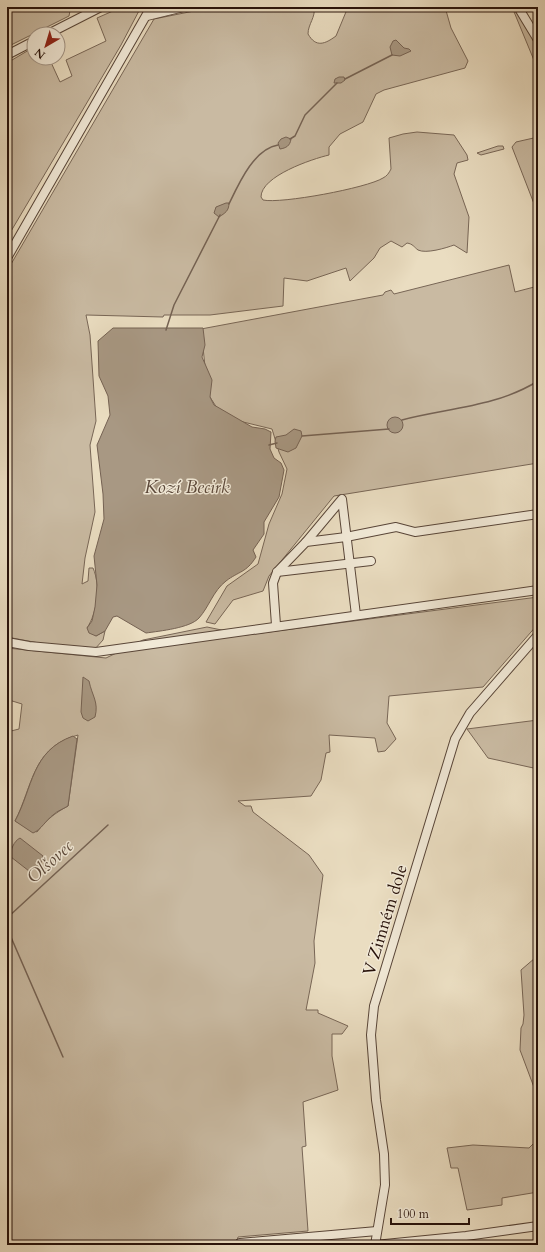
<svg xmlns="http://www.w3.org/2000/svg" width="545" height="1252" font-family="Cardo,serif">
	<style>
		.green { fill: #c9baa2; stroke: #786656; fill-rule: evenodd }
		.water { fill: #a89883; stroke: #756253 }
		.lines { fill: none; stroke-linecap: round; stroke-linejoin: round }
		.stream { stroke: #756253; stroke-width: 1.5 }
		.minor-casing { stroke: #584538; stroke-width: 10 }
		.minor { stroke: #f1e9d7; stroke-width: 8 }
		.labels { text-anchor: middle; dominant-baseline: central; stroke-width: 3; stroke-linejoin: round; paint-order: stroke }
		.street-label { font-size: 17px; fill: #28120a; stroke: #f1e9d7 }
		.water-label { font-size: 18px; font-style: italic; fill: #5b483a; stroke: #f1e9d7 }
	</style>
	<rect width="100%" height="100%" fill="#eaddc1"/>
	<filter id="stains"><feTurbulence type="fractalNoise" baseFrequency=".005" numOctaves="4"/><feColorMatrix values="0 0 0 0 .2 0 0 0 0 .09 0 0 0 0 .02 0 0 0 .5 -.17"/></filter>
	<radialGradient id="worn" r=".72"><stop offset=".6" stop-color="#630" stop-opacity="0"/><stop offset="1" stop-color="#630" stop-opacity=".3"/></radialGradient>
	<g class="green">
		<polygon points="7,7 88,7 82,9 79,8 70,11 69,16 7,47"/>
		<polygon points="122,7 141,7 121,45 7,238 7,63 34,47 34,58 49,58 60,82 72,76 66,60 106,41 97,18"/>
		<path d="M214 7H314C316 17 308 24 308 34 316 48 325 44 336 36L348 7H445L451 28 468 61 465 68 384 90 376 94 363 122 340 134 329 147V155C312 159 261 176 261 197L263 200C281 204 367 188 383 178 387 176 389 173 391 169L389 138 403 134 417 132 454 135 467 155 468 160 457 163 454 174 469 217 467 253 454 245C446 248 426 254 418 250 414 247 413 244 407 243L402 247 391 241 380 248 374 258 350 281 346 268 307 281 284 278 283 306 210 315H164L163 317 86 315 90 335 96 421 90 445 95 512 85 558 82 584 88 581 89 568H93C101 586 97 613 87 628L96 636 105 631 103 640 94 650 60 647 7 637V271L154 19Z"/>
		<polygon points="512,7 517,8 538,44 538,70"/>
		<polygon points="538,137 538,214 512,147 516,142"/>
		<polygon points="498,146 503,146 504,149 481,155 477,153"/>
		<polygon points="509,265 515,292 538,286 538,463 334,496 269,576 263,591 233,600 215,624 206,622 227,586 258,564 269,524 282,494 287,469 279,452 272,429 235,420 217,408 208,394 201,329 383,295 385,292 391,290 394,294"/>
		<path d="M538 597V624L483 687 389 696 387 723 396 739 385 751 378 752 375 738 329 735 330 752 326 753 321 780 311 796 238 801 245 806H251L253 812 309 855 323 875 314 941 315 963 306 1010H318V1013L348 1026 342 1034H332V1056L338 1090 303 1102 306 1146 302 1147 308 1231 238 1237 236 1245H7V732L19 729 22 704 9 700 7 686V648L106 658 143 640 207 627 246 635ZM78 735 68 806C55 813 46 820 37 832L15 821C33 786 32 747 78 735Z"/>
		<polygon points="538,720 538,769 488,758 467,729"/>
		<polygon points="535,958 538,959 538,1098 520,1050 521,1028 523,1024 524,1015 521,970"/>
		<polygon points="538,1139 538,1192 502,1198 502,1205 467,1210 458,1168 451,1168 447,1148 473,1145 529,1148"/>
	</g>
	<g class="water">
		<polygon points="396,40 404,48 409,49 411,51 400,56 392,55 390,47 393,41"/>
		<polygon points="339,77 344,77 345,80 341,83 334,83 335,79"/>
		<path d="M286 137 291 139C290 146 286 148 280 149L278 143 281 139Z"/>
		<path d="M226 203H229C229 211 225 213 219 217L214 213 216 207Z"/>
		<path d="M113 328H203L205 345 202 357 212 380 210 397 214 405 252 427 265 429 271 432 270 449 274 458 281 463 284 470 279 497 264 522V534L253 550 256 557C246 573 239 571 226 581 213 591 209 607 199 618 190 628 160 631 146 633L117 616 113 617 105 631 96 636 89 633 87 628 92 621 95 607 97 585 94 556 104 519 103 494 97 445 110 415 108 396 99 376 98 341Z"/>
		<circle cx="395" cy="425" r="8"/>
		<polygon points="294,429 301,431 302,436 296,448 288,452 276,448 275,441 276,437 286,435"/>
		<path d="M83 677 89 681C92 696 99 702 95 717L88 721 83 718 81 712Z"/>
		<path d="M73 736 77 739 68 806C63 809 57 811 53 815 46 820 41 830 33 833L15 821C33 788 31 751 73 736Z"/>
		<path d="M20 838 43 856C41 865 39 868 29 871L11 857C10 850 14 841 20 838Z"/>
	</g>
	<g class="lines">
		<g class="stream">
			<polyline points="345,79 392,55"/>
			<polyline points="290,139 295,136 305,115 337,83"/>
			<path d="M229 204C239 183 254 149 278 145"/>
			<polyline points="166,330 174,305 220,215"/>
			<path d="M402 420C448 408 496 407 538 381"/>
			<polyline points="302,436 389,429"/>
			<polyline points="269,445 277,443"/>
			<polyline points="7,918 108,825"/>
			<polyline points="7,928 63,1057"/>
		</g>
		<defs>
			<g id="minor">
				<polyline points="518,7 538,40"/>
				<polyline points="147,16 184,7"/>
				<polyline points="48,34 101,7"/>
				<polyline points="7,55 34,41"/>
				<polyline points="7,258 151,7"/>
				<polyline points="306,542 342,499 356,615"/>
				<polyline points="277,572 371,561"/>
				<polyline points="276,625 273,583 277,572 306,542 346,537 396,527 415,532 538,514"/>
				<polyline points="7,642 29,646 96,652 538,590"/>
				<polyline points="240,1245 240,1243 377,1231"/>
				<polyline points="375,1245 385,1185 384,1154 376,1100 371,1035 374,1006 455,739 470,713 538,635"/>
				<polyline points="375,1245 466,1236 538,1226"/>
			</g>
		</defs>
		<use href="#minor" class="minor-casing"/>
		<use href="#minor" class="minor"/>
	</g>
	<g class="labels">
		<g class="street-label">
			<text transform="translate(385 920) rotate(-73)">V Zimném dole</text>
		</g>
		<g class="water-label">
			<text x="187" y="487">Kozí Becirk</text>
			<text transform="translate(50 862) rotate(-42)">Olšovec</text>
		</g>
	</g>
	<rect width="545" height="1252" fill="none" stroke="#eaddc1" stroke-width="24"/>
	<rect x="8" y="8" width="529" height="1236" fill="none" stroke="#28120a" stroke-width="2"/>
	<rect x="12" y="12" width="521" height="1228" fill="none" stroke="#28120a"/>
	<g transform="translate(46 46) rotate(218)"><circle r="19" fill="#f1e9d7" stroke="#a19385"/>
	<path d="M0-3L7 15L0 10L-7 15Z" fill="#8f2418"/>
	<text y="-6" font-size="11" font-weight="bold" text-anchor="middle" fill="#28120a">N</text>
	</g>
	<path d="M391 1218v6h78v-6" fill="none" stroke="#28120a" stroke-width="2"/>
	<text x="397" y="1218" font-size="12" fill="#28120a" stroke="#f1e9d7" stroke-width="3" paint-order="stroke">100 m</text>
	<rect width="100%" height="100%" filter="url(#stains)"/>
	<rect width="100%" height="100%" fill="url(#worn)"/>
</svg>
